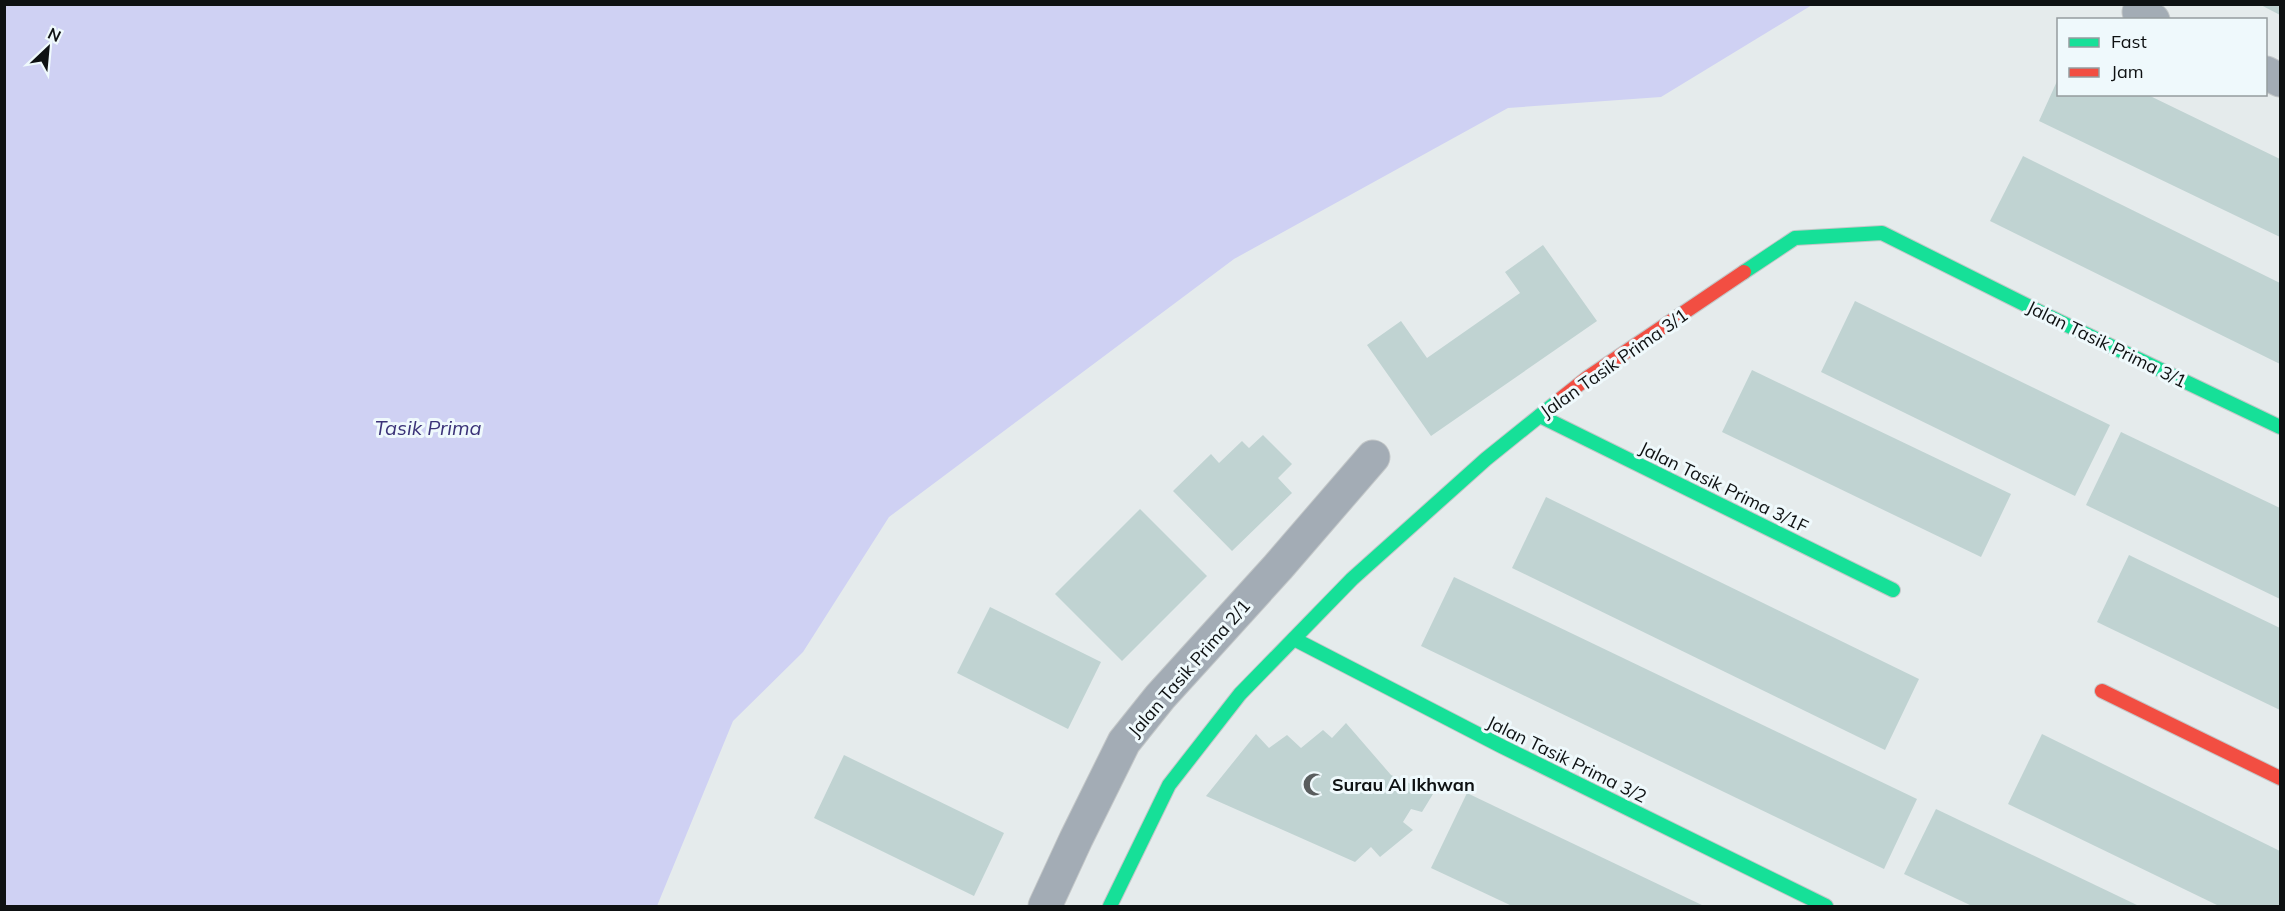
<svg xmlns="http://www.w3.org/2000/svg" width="2285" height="911" font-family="Mulish,sans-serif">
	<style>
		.water { fill: #cfd1f3 }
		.building { fill: #c0d3d2 }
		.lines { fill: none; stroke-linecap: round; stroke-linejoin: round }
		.street-casing { stroke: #c3c7c8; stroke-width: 35 }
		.fast-casing { stroke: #c3c7c8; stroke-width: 16 }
		.jam-casing { stroke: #c3c7c8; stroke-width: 16 }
		.street { stroke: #a3acb5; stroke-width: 33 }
		.fast { stroke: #16e098; stroke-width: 14 }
		.jam { stroke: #f24e42; stroke-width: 14 }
		.labels { text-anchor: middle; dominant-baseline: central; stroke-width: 6; stroke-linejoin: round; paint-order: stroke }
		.street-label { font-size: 18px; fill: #0e1112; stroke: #eff9fc }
		.poi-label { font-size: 18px; font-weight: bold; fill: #0e1112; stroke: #eff9fc; text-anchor: start }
		.water-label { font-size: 20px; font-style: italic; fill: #3a3277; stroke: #eff9fc }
	</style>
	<rect width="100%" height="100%" fill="#e5ebec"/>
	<polygon class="water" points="5,4 1812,4 1812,5 1661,97 1508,108 1234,259 889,517 803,652 733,721 657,906 5,906"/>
	<g class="building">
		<polygon points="2259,4 2280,4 2280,15"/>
		<polygon points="2058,79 2058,94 2146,94 2280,159 2280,237 2039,121"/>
		<polygon points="2023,156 2280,283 2280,364 1990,221"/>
		<polygon points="1543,245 1597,321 1431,436 1367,345 1401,321 1427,358 1520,293 1505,272"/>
		<polygon points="1855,301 2110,425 2075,496 1821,372"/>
		<polygon points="1752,370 2011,494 1981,557 1722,432"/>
		<polygon points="2121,432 2280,508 2280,599 2086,505"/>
		<polygon points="1263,435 1292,464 1278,478 1292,493 1232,551 1173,491 1211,454 1219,463 1242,441 1249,448"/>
		<polygon points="1546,497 1919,679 1885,750 1512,568"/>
		<polygon points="1140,509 1207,576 1122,661 1055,594"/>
		<polygon points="2129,555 2280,628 2280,710 2097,622"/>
		<polygon points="1454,577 1917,799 1884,869 1421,646"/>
		<polygon points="990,607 1101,662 1068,729 957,673"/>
		<polygon points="1346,723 1391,775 1433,794 1422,812 1411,809 1403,822 1413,830 1380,857 1371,847 1355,862 1206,796 1256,734 1269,748 1287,735 1301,748 1323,730 1332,738"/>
		<polygon points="2042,734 2280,851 2280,906 2219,906 2008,804"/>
		<polygon points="844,755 1004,833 974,896 814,818"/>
		<polygon points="1467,793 1704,906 1512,906 1431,868"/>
		<polygon points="1936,809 2139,906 1972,906 1904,874"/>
	</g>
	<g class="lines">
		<defs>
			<g id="street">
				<polyline points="2139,12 2153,20"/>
				<polyline points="2266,73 2280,80"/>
				<polyline points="1045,906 1076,839 1124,742 1160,697 1278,567 1373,457"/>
			</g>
			<g id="fast">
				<polyline points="1744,272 1795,238 1882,233 2046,315 2280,427"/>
				<polyline points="1540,416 1893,590"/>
				<polyline points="1294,639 1501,746 1826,906"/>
				<polyline points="1110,906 1169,785 1240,694 1352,579 1486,459 1558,401"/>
			</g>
			<g id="jam">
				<polyline points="1558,401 1587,378 1744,272"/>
				<polyline points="2102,691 2280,778"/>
			</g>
		</defs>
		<use href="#street" class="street-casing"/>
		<use href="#fast" class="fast-casing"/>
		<use href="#jam" class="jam-casing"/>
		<use href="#street" class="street"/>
		<use href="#fast" class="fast"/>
		<use href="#jam" class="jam"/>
	</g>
	<defs>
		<symbol id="mosque-bare" viewBox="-9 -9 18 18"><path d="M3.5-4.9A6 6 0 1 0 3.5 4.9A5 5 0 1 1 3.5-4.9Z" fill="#595d5e" stroke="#eff9fc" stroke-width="2.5" paint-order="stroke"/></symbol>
	</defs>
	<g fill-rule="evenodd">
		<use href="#mosque-bare" x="1298" y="768" width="33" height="33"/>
	</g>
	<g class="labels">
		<g class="street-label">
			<text transform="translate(2107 344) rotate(26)">Jalan Tasik Prima 3/1</text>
			<text transform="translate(1614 363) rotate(-35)">Jalan Tasik Prima 3/1</text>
			<text transform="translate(1724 487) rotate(26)">Jalan Tasik Prima 3/1F</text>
			<text transform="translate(1189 668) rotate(-49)">Jalan Tasik Prima 2/1</text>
			<text transform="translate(1567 759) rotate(26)">Jalan Tasik Prima 3/2</text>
		</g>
		<g class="poi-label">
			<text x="1332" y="784">Surau Al Ikhwan</text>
		</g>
		<g class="water-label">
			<text x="428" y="427">Tasik Prima</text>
		</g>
	</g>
	<rect width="2285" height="911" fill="none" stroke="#0e1112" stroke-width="12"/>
	<rect x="2057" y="18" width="210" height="78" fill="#eff9fc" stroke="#959c9e" stroke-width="1.5"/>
	<rect x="2069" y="38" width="30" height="9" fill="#16e098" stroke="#959c9e" stroke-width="1.5"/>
	<text x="2111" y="48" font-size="18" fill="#0e1112">Fast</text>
	<rect x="2069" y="68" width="30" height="9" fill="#f24e42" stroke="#959c9e" stroke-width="1.5"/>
	<text x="2111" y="78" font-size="18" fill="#0e1112">Jam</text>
	<g transform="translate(48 48) rotate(26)" stroke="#eff9fc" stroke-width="4.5" paint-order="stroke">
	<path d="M0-4.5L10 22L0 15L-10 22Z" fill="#0e1112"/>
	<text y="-9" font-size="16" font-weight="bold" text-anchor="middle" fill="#0e1112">N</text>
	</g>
</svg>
